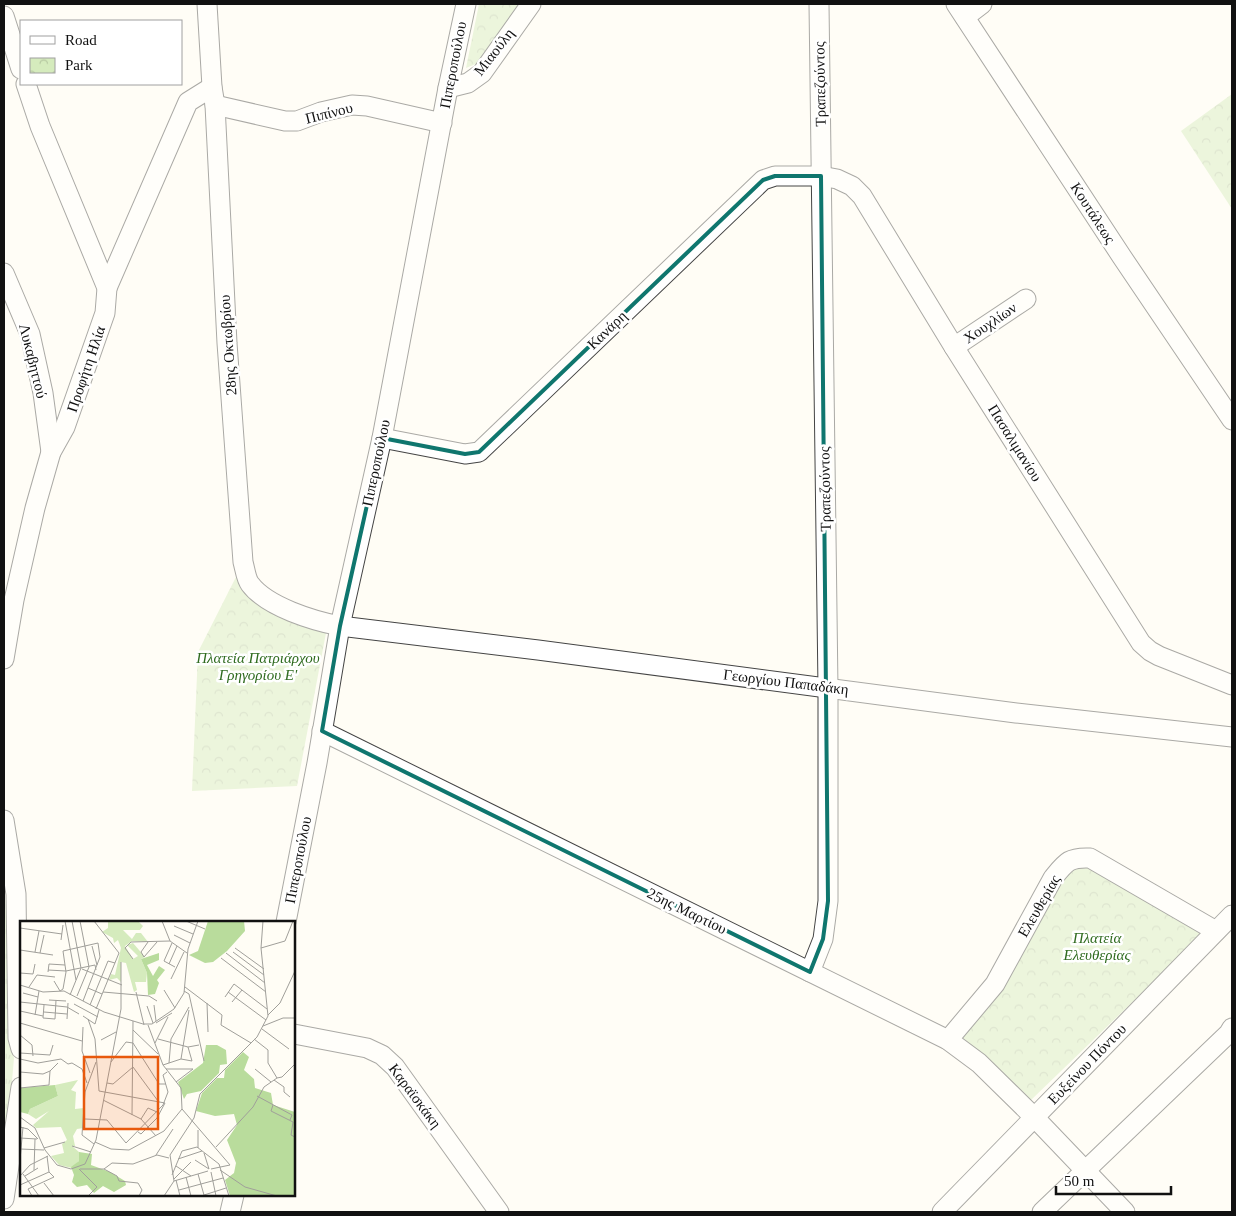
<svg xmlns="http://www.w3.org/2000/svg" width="1236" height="1216" font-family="Georgia,serif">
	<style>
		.grass { fill: url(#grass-tufts) }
		.park { fill: url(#park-crowns) }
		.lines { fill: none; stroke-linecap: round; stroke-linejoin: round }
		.minor-casing { stroke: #444; stroke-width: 21 }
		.minor { stroke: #fff; stroke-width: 19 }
		.marked { fill: none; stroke: #0f766e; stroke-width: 4; stroke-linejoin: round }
		.labels { text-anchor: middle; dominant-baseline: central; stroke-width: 5; stroke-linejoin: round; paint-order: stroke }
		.street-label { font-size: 15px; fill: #111; stroke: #fff }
		.park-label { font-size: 15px; font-style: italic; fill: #2f6b1f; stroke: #fff }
		.inset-road { fill: none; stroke: #a09f9a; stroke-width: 1 }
		.view { fill: #e8590c; fill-opacity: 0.15; stroke: #e8590c; stroke-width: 2.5 }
		.inset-edge { fill: none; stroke: #111; stroke-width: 2.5 }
	</style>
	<defs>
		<pattern id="grass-tufts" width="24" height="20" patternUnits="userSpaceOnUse" patternTransform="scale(1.25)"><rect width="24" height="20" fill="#d5ebbd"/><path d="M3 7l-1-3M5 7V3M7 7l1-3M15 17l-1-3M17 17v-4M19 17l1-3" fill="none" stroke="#b6c8a1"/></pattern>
		<pattern id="park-crowns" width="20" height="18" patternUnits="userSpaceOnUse" patternTransform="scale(1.25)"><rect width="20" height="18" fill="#d5ebbd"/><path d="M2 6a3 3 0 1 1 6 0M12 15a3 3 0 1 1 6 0" fill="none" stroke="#b6c8a1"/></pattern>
	</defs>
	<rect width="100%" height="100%" fill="#fffdf5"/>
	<polygon class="grass" points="4,860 10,1034 14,1058 10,1104 4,1147"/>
	<g class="park">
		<polygon points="479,4 519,4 478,63 466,68"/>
		<polygon points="1232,94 1232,209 1181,131"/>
		<polygon points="237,575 240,588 326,633 297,786 192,791 198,652"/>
		<polygon points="1087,864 1204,933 1030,1101 956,1038 1068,869"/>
	</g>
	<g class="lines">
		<defs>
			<g id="minor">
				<path d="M207 4 212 87 215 105 227 343 243 562C245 569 246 579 250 584 267 607 314 621 340 626L538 650 1016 713 1232 737"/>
				<polyline points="956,4 1122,257 1232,420"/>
				<polyline points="4,16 21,69"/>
				<polyline points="965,17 982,4"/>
				<polyline points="448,88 468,83 482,73 531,4"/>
				<polyline points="215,105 285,121 297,121 321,112 352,105 367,106 442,123"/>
				<polyline points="4,273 30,334 43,393 51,452"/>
				<polyline points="107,288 188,102 212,87"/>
				<polyline points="954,347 1026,299"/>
				<polyline points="382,438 465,454 479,452 763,180 775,176 821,176 837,179 852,186 862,196 954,347 1141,643 1150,651 1159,656 1232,685"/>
				<polyline points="4,659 14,600 35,508 51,452 65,427 105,313 107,288 40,126 26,84"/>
				<polyline points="322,731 948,1040 979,1063 1035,1118 1125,1212"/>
				<polyline points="4,820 16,894 18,1038 21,1049"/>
				<polyline points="286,922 317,763 340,626 382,438 448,88 466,4"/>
				<polyline points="810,972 823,939 828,901 828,688 819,4"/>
				<polyline points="294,1034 367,1048 382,1055 395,1067 499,1212"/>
				<path d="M948 1040 995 984 1053 878C1066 862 1069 857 1090 858L1216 931"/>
				<polyline points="4,1199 21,1087"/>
				<polyline points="230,1212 234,1195"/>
				<polyline points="942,1212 1232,915"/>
				<polyline points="1042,1212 1229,1033 1232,1028"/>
			</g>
		</defs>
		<use href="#minor" class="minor-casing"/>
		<use href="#minor" class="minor"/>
	</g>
	<path d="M0 0H1236V1216H0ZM775 176H821L828 901 823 939 810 972 322 731 340 626 382 438 465 454 479 452 763 180Z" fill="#fffdf5" fill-opacity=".55" fill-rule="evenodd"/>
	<path class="marked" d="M775 176H821L828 901 823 939 810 972 322 731 340 626 382 438 465 454 479 452 763 180Z"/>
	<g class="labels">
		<g class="street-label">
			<text transform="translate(494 52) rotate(-52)">Μιαούλη</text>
			<text transform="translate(453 65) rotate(-79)">Πιπεροπούλου</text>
			<text transform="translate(820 84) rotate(-91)">Τραπεζούντος</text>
			<text transform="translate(329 113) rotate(-14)">Πιπίνου</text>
			<text transform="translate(1093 213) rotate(57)">Κουτάλεως</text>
			<text transform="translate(990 323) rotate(-34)">Χουχλίων</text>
			<text transform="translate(607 330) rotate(-44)">Κανάρη</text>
			<text transform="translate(228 345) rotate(-94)">28ης Οκτωβρίου</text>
			<text transform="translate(33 361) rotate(76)">Λυκαβηττού</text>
			<text transform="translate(86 369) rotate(-71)">Προφήτη Ηλία</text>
			<text transform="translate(1015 443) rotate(58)">Πασαλιμανίου</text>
			<text transform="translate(376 463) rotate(-78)">Πιπεροπούλου</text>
			<text transform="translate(825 489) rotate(-91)">Τραπεζούντος</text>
			<text transform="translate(786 682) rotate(7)">Γεωργίου Παπαδάκη</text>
			<text transform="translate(298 860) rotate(-79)">Πιπεροπούλου</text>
			<text transform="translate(1039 906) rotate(-60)">Ελευθερίας</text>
			<text transform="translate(687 911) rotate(26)">25ης Μαρτίου</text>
			<text transform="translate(1087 1064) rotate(-46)">Ευξείνου Πόντου</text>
			<text transform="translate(415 1096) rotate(53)">Καραϊσκάκη</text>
		</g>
		<g class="park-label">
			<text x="258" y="658">Πλατεία Πατριάρχου<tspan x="258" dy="17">Γρηγορίου Ε'</tspan></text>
			<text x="1097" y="938">Πλατεία<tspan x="1097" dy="17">Ελευθερίας</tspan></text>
		</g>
	</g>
	<g transform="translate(20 921)">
		<rect width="275" height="275" fill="#fffdf5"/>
		<path d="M88 0H118L123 5 120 9H103L112 18 116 12H121L128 21 112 20 105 25 113 38 118 35 107 24 113 22 125 36 121 38 127 52 126 61H115L117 69 114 71 106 42 101 41V61L97 57 89 59 91 53 95 54 101 27 98 19 94 22 93 17 82 11 88 7ZM58 159 51 169 56 171 55 188 64 187 65 199 64 207 57 208 53 215 55 225H52L59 231V240L52 247 39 244 31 235 44 232 42 223 47 219 41 206 16 207 13 204 29 190 16 198 8 193 10 188 38 175 35 164Z" fill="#d5ebbd"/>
		<path d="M188 0H224L225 10 207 30 193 41 185 42 169 34 178 30ZM139 32V39L127 44 133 55 139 45 145 49 137 59 139 62 135 73 128 74 127 52 121 38ZM186 124H197L206 129 207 143 200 144 199 152 181 170 167 173 164 178 158 161 183 142ZM223 131 229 136 224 149 234 158 235 167 251 172 253 184 275 191V275H210L205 259 214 252 216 242 207 219 217 204 214 193 195 195 176 190 182 172 197 157H204L205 149ZM35 164 38 175 10 188 8 193 0 191V167ZM59 231 72 233 71 244 90 251 105 260 106 264 94 271 83 265 74 272 67 264 57 266 52 261 54 254 51 246 59 240Z" fill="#b9dc9c"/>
		<path class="inset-road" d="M45 0 56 59M74 0 99 32 76 88M142 0 150 20M166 0 185 8M154 5 173 13M0 7 42 13M154 14 170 22M41 19 43 4M128 21 121 31 124 36 137 21M152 22 144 40 155 46M72 25 77 44M215 27 244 48M241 27 265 20 273 0M0 29 33 34M15 31 19 10M213 31 244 54M20 32 24 14M206 32 245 62M201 37 246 71M113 38 105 27 111 21 150 20 167 32M149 43 157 25M62 48 102 64M28 49 46 50 75 44 76 49M28 51 29 43 45 44M0 52 13 53 15 43M151 58 164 31M34 60 40 70 43 68 46 51 43 30 78 22 80 36 63 80M0 64 23 71 44 70 84 91 123 103H132L154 88 164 72 168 28 178 0M9 66 17 54 35 56M165 66 202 94 201 104 231 122M68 67 82 73M144 69 155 87M164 70 169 73 184 140M83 71 129 75 137 80M116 71 124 104M208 71 246 99M3 72 18 76M50 74 61 47 52 0M57 75 69 46 60 0M205 76 214 63 247 88M29 79 46 80M0 81 47 86 59 93M212 81 222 69M187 82 188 111M54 83 78 96M24 84 23 97 35 98 36 79M70 84 88 40 95 42M134 84 136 100M127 85 133 102M0 90 23 95M24 91 47 93M15 94 19 70M248 94 260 82 275 50M63 95 75 103 79 89M47 98 48 82M68 98 75 118 79 170 145 182 137 197 121 213 118 211M0 102 62 120M136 102 152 92M243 105 263 97H275M63 106 62 130 70 152M242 108 269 128M113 109 138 133M0 114 12 124 13 135M138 118 168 126 179 124M81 119 96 111M135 122 148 96M0 132 30 134 33 124M0 138 18 142 41 138 48 143 52 142 62 148 67 162M161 138 169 89M161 138 172 140 168 126M91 141 106 121 113 122 139 163H146M149 142 151 118 169 86M143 144 161 138M113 146 138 180M146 148H173M235 148 251 161M0 151 23 153 30 150M257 157 262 156 275 143M254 159 264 166V171L270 176M156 161 173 148M87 162 93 163 113 146M0 167 29 164 30 150 38 142M237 175 272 194 270 199M83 179 121 198 136 215M253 184 251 190 273 201 271 214 275 216M162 188 210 244 191 248M112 194 113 100M0 196 15 207 25 229 37 244 51 248 65 243 76 219 101 88V41M65 198 87 199 106 222 143 184 148 171 143 154 147 151M121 198 128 187 137 191M0 206 8 208 18 218M178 209V227M0 217 17 218M75 221 91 228 109 229 144 210 162 188 161 167 143 144 128 104M74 223 62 214 65 171 76 141M52 225 71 231M196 226 233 186 244 166 257 157 248 142V129L234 118M24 227 45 221M0 228 24 229M184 232 189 248M136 234 153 208M158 238 182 230M0 239 3 206M175 239 189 248M156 245 171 255M59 248 77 266 68 275M60 248H84L92 242 113 243 137 234 149 237M84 248 97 255 99 260 118 262 122 269 119 275M14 249 15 218M200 249 225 266 257 275M191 251 196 275M3 253 19 275M178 253 184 274M152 254 162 230 177 226 199 243 209 275M0 255 10 244 28 235M5 255 18 247M166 256 171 275M154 258 171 241M156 259 160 275M154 260 150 234 174 197 180 173 237 116 248 95 241 27 243 0M154 260 188 250M24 262 34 275M0 264 29 251M159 269 203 257M12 275 8 268 34 256 29 251 27 235M144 275 154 260M181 275 206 267"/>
		<path class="view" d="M64 136H138V208H64Z"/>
		<rect width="275" height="275" class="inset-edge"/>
	</g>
	<rect width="1236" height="1216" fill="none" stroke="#111111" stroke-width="10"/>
	<rect x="20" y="20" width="162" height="65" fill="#ffffff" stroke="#a0a0a0"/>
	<rect x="30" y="36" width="25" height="8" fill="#ffffff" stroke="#a0a0a0"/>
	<text x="65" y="45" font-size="15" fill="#111111">Road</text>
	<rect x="30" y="58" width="25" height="15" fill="url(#park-crowns)" stroke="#a0a0a0"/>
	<text x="65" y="70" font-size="15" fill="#111111">Park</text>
	<path d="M1056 1186v8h115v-8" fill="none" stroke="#111111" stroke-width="2.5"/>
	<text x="1064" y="1186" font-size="15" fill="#111111" stroke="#ffffff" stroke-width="4" paint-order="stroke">50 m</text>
</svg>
